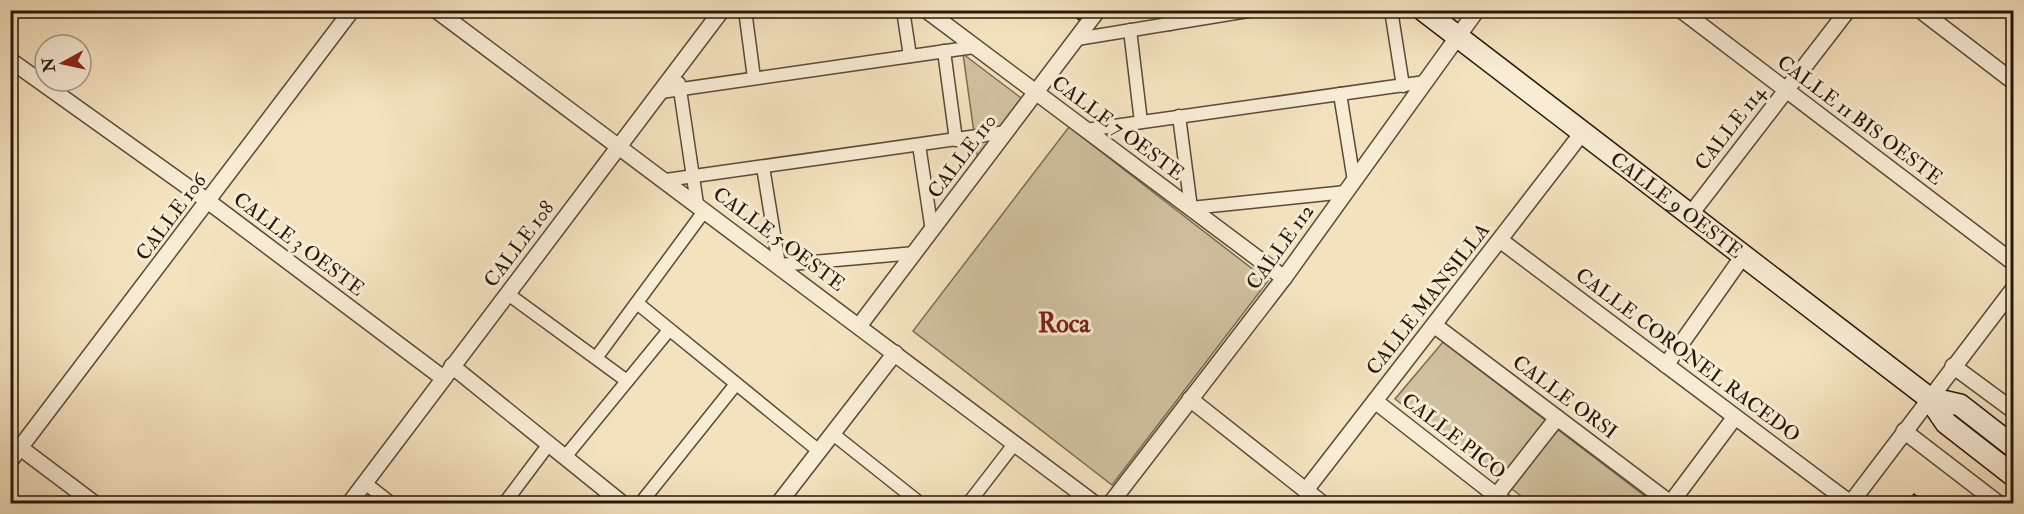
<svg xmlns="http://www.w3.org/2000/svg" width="2024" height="514" font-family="'IM FELL Double Pica',serif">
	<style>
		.green { fill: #d1c09f; stroke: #7c6c54; stroke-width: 1.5 }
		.building { fill: #918168; stroke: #26180a; stroke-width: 1.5 }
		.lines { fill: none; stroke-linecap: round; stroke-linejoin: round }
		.pedestrian-casing { stroke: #5a4a37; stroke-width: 15 }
		.minor-casing { stroke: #5a4a37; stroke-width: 18 }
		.secondary-casing { stroke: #26180a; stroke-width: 24 }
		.pedestrian { stroke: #f8ecd5; stroke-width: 12 }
		.minor { stroke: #f8ecd5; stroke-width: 15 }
		.secondary { stroke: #f8ecd5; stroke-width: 21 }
		.labels { text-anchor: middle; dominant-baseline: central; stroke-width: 6; stroke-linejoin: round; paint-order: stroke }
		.street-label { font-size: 20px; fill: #26180a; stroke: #f8ecd5 }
		.district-label { font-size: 26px; font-weight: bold; fill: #7a1f14; stroke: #f8ecd5 }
	</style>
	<rect width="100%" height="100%" fill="#f4e2be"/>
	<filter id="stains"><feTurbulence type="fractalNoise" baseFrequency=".00333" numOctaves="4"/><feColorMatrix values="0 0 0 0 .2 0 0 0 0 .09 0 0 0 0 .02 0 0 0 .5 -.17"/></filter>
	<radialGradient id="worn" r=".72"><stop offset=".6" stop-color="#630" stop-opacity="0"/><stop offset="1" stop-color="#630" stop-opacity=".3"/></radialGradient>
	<g class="green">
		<polygon points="963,54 1029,104 978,161"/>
		<polygon points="1069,127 1268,281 1112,485 913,331"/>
		<polygon points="1443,342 1654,503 1530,503 1395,399"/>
	</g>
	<g class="building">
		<polygon points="1067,10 1086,10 1079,20"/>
		<polygon points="1914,494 1927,504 1906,504"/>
	</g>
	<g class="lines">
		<defs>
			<g id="pedestrian">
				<polyline points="745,10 754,78"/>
				<polyline points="903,10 910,56"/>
				<polyline points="1168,10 1170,24"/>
				<polyline points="1391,10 1403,86"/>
				<polyline points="1130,30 1141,122"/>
				<polyline points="1077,39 1254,10"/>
				<polyline points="944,51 956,140"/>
				<polyline points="679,83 697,204"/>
				<polyline points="661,92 974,47"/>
				<polyline points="1340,94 1354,181"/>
				<polyline points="1179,116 1191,208 1346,192"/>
				<polyline points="1086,130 1425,82"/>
				<polyline points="919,145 932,231"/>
				<polyline points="763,167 779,265 915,253"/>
				<polyline points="666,180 1006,132"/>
				<polyline points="508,294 627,381"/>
				<polyline points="637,303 819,451"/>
				<polyline points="596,358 705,210"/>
				<polyline points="833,434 921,504"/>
				<polyline points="565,457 669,330"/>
				<polyline points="365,483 392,504"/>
				<polyline points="504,504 549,444"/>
				<polyline points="640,504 736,384"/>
				<polyline points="968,504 1015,443"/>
			</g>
			<g id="minor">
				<polyline points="436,10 1095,504"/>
				<polyline points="926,10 1284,278"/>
				<polyline points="1681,10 2014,263"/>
				<polyline points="1920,10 2014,82"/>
				<polyline points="10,60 209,202 443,378"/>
				<polyline points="1690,215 1848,10"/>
				<polyline points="1500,240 1850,503"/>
				<polyline points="1434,325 1670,503"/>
				<polyline points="859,326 1098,10"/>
				<polyline points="1666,365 1743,256"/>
				<polyline points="452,366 623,504"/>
				<polyline points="1953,366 2014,411"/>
				<polyline points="1190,399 1323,504"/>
				<polyline points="1375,401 1507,504"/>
				<polyline points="1904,431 1999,504"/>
				<polyline points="10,440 95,504"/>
				<polyline points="10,461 352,10"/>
				<polyline points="1306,490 1582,133"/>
				<polyline points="1496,496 1557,418"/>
				<polyline points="349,504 722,10"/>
				<polyline points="778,504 895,353"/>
				<polyline points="1110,504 1284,278 1477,10"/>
				<polyline points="1670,504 1735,417"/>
				<polyline points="1850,504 2014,288"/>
			</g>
			<g id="secondary">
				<path id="s1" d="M1423 10 1929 398 1946 423 2014 476"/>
				<polyline points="1929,398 1960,405 2014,447"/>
			</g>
		</defs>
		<use href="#pedestrian" class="pedestrian-casing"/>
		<use href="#minor" class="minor-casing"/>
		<use href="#secondary" class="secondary-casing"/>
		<use href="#pedestrian" class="pedestrian"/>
		<use href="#minor" class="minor"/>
		<use href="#secondary" class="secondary"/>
	</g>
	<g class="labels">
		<g class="street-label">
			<text transform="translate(1860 120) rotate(37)">CALLE 11 BIS OESTE</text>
			<text transform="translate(1118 128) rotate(37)">CALLE 7 OESTE</text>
			<text transform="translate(1730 128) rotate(-52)">CALLE 114</text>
			<text transform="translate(962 156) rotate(-53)">CALLE 110</text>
			<text stroke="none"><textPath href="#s1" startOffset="320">CALLE 9 OESTE</textPath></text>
			<text transform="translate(171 217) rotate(-53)">CALLE 106</text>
			<text transform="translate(779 239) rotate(37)">CALLE 5 OESTE</text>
			<text transform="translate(299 244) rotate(37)">CALLE 3 OESTE</text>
			<text transform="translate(519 244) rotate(-53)">CALLE 108</text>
			<text transform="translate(1280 247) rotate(-54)">CALLE 112</text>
			<text transform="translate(1428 299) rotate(-52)">CALLE MANSILLA</text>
			<text transform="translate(1688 355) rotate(37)">CALLE CORONEL RACEDO</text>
			<text transform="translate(1565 397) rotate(37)">CALLE ORSI</text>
			<text transform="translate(1454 436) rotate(38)">CALLE PICO</text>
		</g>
		<g class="district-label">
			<text x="1064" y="324">Roca</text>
		</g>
	</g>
	<rect width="2024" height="514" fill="none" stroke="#f4e2be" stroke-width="36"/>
	<rect x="12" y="12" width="2000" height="490" fill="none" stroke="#26180a" stroke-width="3"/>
	<rect x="18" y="18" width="1988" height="478" fill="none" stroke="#26180a" stroke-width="1.5"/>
	<g transform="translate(63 63) rotate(262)"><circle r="28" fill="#f8ecd5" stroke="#a49784" stroke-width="1.5"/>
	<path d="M0-4.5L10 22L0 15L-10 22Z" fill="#8f2418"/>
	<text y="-9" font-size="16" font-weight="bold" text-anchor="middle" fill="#26180a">N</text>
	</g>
	<rect width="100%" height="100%" filter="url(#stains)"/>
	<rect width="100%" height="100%" fill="url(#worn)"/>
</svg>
